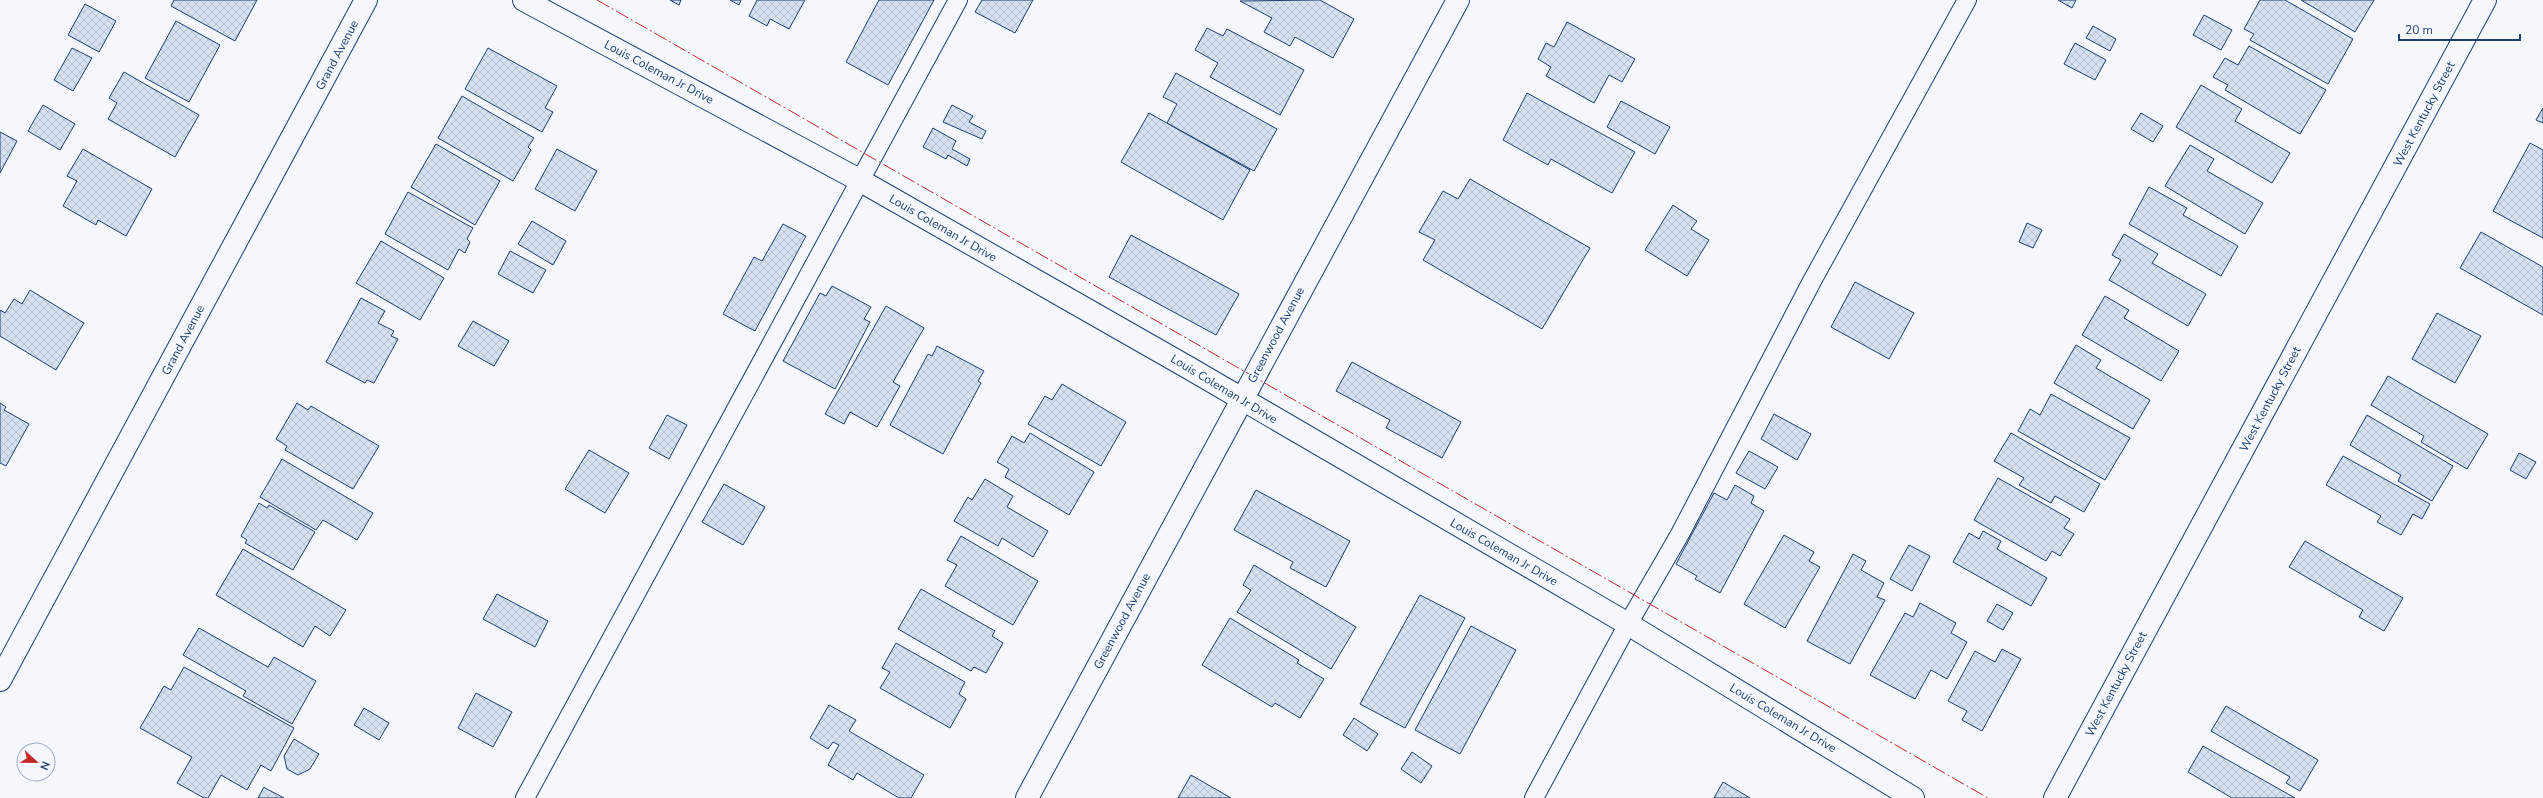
<svg xmlns="http://www.w3.org/2000/svg" width="2543" height="798" font-family="'Nunito Sans',sans-serif">
	<style>
		.building { fill: url(#building-cross-hatch); stroke: #1d3f73 }
		.lines { fill: none; stroke-linecap: round; stroke-linejoin: round }
		.service-casing { stroke: #1d3f73; stroke-width: 20 }
		.minor-casing { stroke: #1d3f73; stroke-width: 24 }
		.service { stroke: #f4f7fb; stroke-width: 18 }
		.minor { stroke: #f4f7fb; stroke-width: 22 }
		.power { stroke: #c62828; stroke-width: 1; stroke-dasharray: 14 3 2 3; stroke-linecap: butt }
		.labels { text-anchor: middle; dominant-baseline: central; stroke-width: 3; stroke-linejoin: round; paint-order: stroke }
		.street-label { font-size: 12px; fill: #1d3f73; stroke: #f4f7fb }
	</style>
	<defs>
		<pattern id="building-cross-hatch" width="8" height="8" patternUnits="userSpaceOnUse"><rect width="8" height="8" fill="#d5e0f0"/><path d="M0 0l8 8M0 8l8-8" fill="none" stroke="#b6c1d1"/></pattern>
	</defs>
	<rect width="100%" height="100%" fill="#f4f7fb"/>
	<g class="building">
		<polygon points="174,0 257,0 235,41 171,6"/>
		<polygon points="670,0 681,0 679,5"/>
		<polygon points="730,0 741,0 739,5"/>
		<polygon points="757,0 805,0 789,29 770,19 767,26 749,16"/>
		<polygon points="879,0 934,0 888,85 846,62"/>
		<polygon points="982,0 1033,0 1015,33 975,12"/>
		<polygon points="1320,0 1354,19 1333,58 1295,37 1290,46 1264,32 1272,18 1240,1"/>
		<polygon points="2058,0 2076,0 2072,8"/>
		<polygon points="2260,0 2285,0 2353,39 2328,84 2250,40 2254,34 2244,29"/>
		<polygon points="2301,0 2374,0 2355,32"/>
		<polygon points="85,4 116,21 99,52 68,35"/>
		<polygon points="2204,15 2232,30 2221,50 2193,35"/>
		<polygon points="176,21 220,45 189,102 145,78"/>
		<polygon points="1567,22 1635,59 1622,82 1609,75 1594,103 1546,76 1551,67 1538,59 1546,43 1554,47"/>
		<polygon points="2093,26 2116,39 2110,51 2086,38"/>
		<polygon points="1207,28 1223,36 1227,29 1304,70 1280,115 1210,77 1218,63 1195,50"/>
		<polygon points="2075,43 2106,60 2095,80 2064,64"/>
		<polygon points="2249,46 2326,90 2300,134 2225,90 2228,85 2213,77 2225,58 2238,65"/>
		<polygon points="72,48 92,58 73,91 54,80"/>
		<polygon points="488,48 557,86 545,108 553,112 542,132 465,89"/>
		<polygon points="124,72 199,115 175,157 108,119 117,103 109,98"/>
		<polygon points="1176,73 1277,129 1254,171 1167,123 1177,104 1163,97"/>
		<polygon points="2201,85 2242,109 2235,121 2290,153 2272,183 2176,127"/>
		<polygon points="1527,93 1635,152 1612,193 1551,159 1548,165 1503,140"/>
		<polygon points="462,96 534,138 528,147 531,150 513,181 438,138"/>
		<polygon points="1621,101 1670,127 1655,154 1607,127"/>
		<polygon points="43,105 75,124 60,150 28,131"/>
		<polygon points="952,105 973,116 969,122 986,131 982,139 943,122"/>
		<polygon points="2543,108 2543,123 2536,120"/>
		<polygon points="1149,113 1250,170 1223,220 1121,162"/>
		<polygon points="2141,113 2163,126 2153,142 2131,129"/>
		<polygon points="933,128 956,141 952,149 970,159 967,166 948,155 946,159 923,147"/>
		<polygon points="0,132 17,141 0,173"/>
		<polygon points="2530,143 2543,150 2543,238 2493,211"/>
		<polygon points="436,144 500,181 475,225 411,187"/>
		<polygon points="2190,145 2214,159 2207,171 2263,203 2245,234 2165,186"/>
		<polygon points="83,149 152,189 126,236 98,220 96,225 63,206 77,181 67,176"/>
		<polygon points="557,149 597,171 575,211 535,189"/>
		<polygon points="1470,179 1590,248 1542,329 1423,260 1435,240 1419,232 1443,191 1458,199"/>
		<polygon points="2149,187 2187,208 2183,215 2238,246 2221,276 2129,224"/>
		<polygon points="408,192 473,228 467,239 470,242 465,253 459,249 448,270 385,234"/>
		<polygon points="1673,205 1697,221 1691,229 1709,240 1687,276 1645,250"/>
		<polygon points="532,221 566,241 553,265 518,244"/>
		<polygon points="2027,223 2042,230 2033,248 2019,242"/>
		<polygon points="783,224 806,236 755,331 723,314 754,257 762,261"/>
		<polygon points="2481,232 2543,267 2543,315 2460,268"/>
		<polygon points="2124,234 2158,254 2152,263 2206,294 2188,326 2109,280 2121,260 2112,255"/>
		<polygon points="1131,235 1239,294 1216,335 1109,277"/>
		<polygon points="381,241 444,278 420,320 356,283"/>
		<polygon points="510,251 546,270 533,293 498,274"/>
		<polygon points="1855,282 1914,313 1889,359 1831,327"/>
		<polygon points="832,286 871,307 864,319 870,322 835,389 783,361 820,293 826,296"/>
		<polygon points="30,290 84,323 56,370 0,336 0,310 5,313 14,299 22,304"/>
		<polygon points="2105,296 2129,310 2124,318 2179,351 2161,381 2082,335"/>
		<polygon points="361,298 385,311 378,323 394,331 391,336 398,339 374,383 367,380 365,383 326,362"/>
		<polygon points="886,306 924,328 893,382 900,386 877,427 850,412 844,424 825,414"/>
		<polygon points="2437,313 2481,336 2455,383 2412,359"/>
		<polygon points="473,321 509,341 494,366 458,346"/>
		<polygon points="2076,345 2101,360 2096,368 2150,400 2133,429 2054,383"/>
		<polygon points="937,346 984,371 978,381 981,383 943,454 890,425 928,354 932,356"/>
		<polygon points="1352,362 1461,422 1442,458 1386,428 1390,420 1336,391"/>
		<polygon points="2388,376 2488,434 2467,469 2421,442 2424,436 2371,405"/>
		<polygon points="1062,384 1126,422 1101,466 1028,424 1045,396 1052,400"/>
		<polygon points="2051,394 2130,438 2105,480 2018,431 2030,409 2040,415"/>
		<polygon points="0,403 6,407 4,410 29,424 6,466 0,463"/>
		<polygon points="297,403 308,410 311,406 379,446 353,489 285,450 287,446 276,439"/>
		<polygon points="1774,414 1811,434 1797,460 1761,439"/>
		<polygon points="667,415 687,425 669,459 649,448"/>
		<polygon points="2367,415 2453,466 2432,501 2398,481 2401,475 2350,445"/>
		<polygon points="1030,433 1094,472 1069,515 1005,477 1009,469 997,462 1012,436 1024,443"/>
		<polygon points="2011,433 2100,484 2084,512 2055,496 2051,503 2019,485 2024,478 1994,461"/>
		<polygon points="589,450 629,473 605,513 565,489"/>
		<polygon points="1749,451 1778,467 1765,489 1736,473"/>
		<polygon points="2519,453 2536,462 2526,479 2510,470"/>
		<polygon points="2343,456 2430,504 2422,519 2413,514 2401,535 2377,522 2381,516 2326,485"/>
		<polygon points="282,459 373,513 357,540 323,520 316,530 260,497"/>
		<polygon points="1998,478 2070,519 2064,528 2074,534 2060,556 2052,551 2046,561 1974,520"/>
		<polygon points="985,479 1013,496 1007,507 1048,531 1033,557 1002,538 998,546 954,521 968,497 972,500"/>
		<polygon points="724,484 765,507 743,545 702,522"/>
		<polygon points="1735,485 1754,496 1751,503 1764,511 1720,593 1695,579 1697,576 1676,564 1714,493 1727,500"/>
		<polygon points="1256,490 1350,541 1326,587 1290,568 1293,562 1234,530"/>
		<polygon points="259,503 267,508 269,505 315,532 293,570 245,543 247,540 241,536"/>
		<polygon points="1983,531 2001,541 1997,549 2047,578 2031,606 1953,562 1969,533 1979,539"/>
		<polygon points="1784,535 1814,552 1809,561 1820,567 1785,628 1744,604"/>
		<polygon points="961,536 1038,581 1013,625 945,586 957,565 947,560"/>
		<polygon points="2305,541 2403,598 2384,631 2359,617 2363,610 2289,567"/>
		<polygon points="1909,545 1930,556 1912,591 1890,579"/>
		<polygon points="243,549 346,610 330,636 315,626 303,647 216,595"/>
		<polygon points="1853,554 1866,561 1861,570 1884,583 1877,597 1885,600 1850,664 1807,641"/>
		<polygon points="1254,565 1356,627 1331,669 1237,612 1251,590 1243,585"/>
		<polygon points="921,589 995,631 992,636 1003,643 986,673 974,667 971,671 898,629"/>
		<polygon points="497,594 548,621 535,647 483,619"/>
		<polygon points="1420,595 1465,618 1405,728 1360,704"/>
		<polygon points="1920,603 1956,623 1951,633 1967,642 1947,679 1931,670 1915,699 1870,675 1905,613 1913,617"/>
		<polygon points="1997,604 2013,613 2003,630 1987,621"/>
		<polygon points="1230,618 1299,660 1297,663 1324,679 1300,718 1275,703 1272,707 1202,665"/>
		<polygon points="1471,626 1516,650 1460,754 1415,730"/>
		<polygon points="199,628 268,667 274,657 316,681 292,724 243,696 246,691 183,655"/>
		<polygon points="896,643 965,682 959,694 966,699 950,728 880,688 890,672 882,668"/>
		<polygon points="2002,649 2021,659 1982,731 1962,720 1967,711 1948,701 1975,651 1995,662"/>
		<polygon points="184,667 294,728 271,771 261,765 247,790 221,775 208,798 204,798 177,783 192,757 140,728 164,686 171,690"/>
		<polygon points="476,693 512,712 493,747 458,728"/>
		<polygon points="829,705 856,720 849,731 924,775 911,798 899,798 857,773 853,780 828,765 839,745 833,742 828,749 810,738"/>
		<polygon points="2226,706 2318,760 2300,791 2286,783 2290,777 2211,731"/>
		<polygon points="364,708 389,723 379,740 354,725"/>
		<polygon points="1354,718 1378,734 1367,751 1343,735"/>
		<polygon points="294,739 319,754 310,769 298,775 287,769 284,756"/>
		<polygon points="2203,746 2295,798 2232,798 2188,772"/>
		<polygon points="1412,752 1432,766 1421,783 1401,769"/>
		<polygon points="1191,775 1231,798 1178,798"/>
		<polygon points="1723,782 1740,792 1750,798 1714,798"/>
		<polygon points="264,787 265,788 284,798 258,798"/>
	</g>
	<g class="lines">
		<defs>
			<g id="service">
				<polyline points="525,798 958,0"/>
				<polyline points="1534,798 1628,624 1680,534 1812,281 1967,0"/>
			</g>
			<g id="minor">
				<polyline points="524,0 861,181 1189,368 1628,624 1913,798"/>
				<polyline points="0,680 366,0"/>
				<polyline points="1027,798 1458,0"/>
				<polyline points="2055,798 2485,0"/>
			</g>
		</defs>
		<use href="#service" class="service-casing"/>
		<use href="#minor" class="minor-casing"/>
		<use href="#service" class="service"/>
		<use href="#minor" class="minor"/>
		<polyline class="power" points="597,0 1988,798"/>
	</g>
	<g class="labels">
		<g class="street-label">
			<text transform="translate(337 55) rotate(-62)">Grand Avenue</text>
			<text transform="translate(659 72) rotate(28)">Louis Coleman Jr Drive</text>
			<text transform="translate(2424 114) rotate(-62)">West Kentucky Street</text>
			<text transform="translate(943 228) rotate(30)">Louis Coleman Jr Drive</text>
			<text transform="translate(1276 335) rotate(-62)">Greenwood Avenue</text>
			<text transform="translate(183 340) rotate(-62)">Grand Avenue</text>
			<text transform="translate(1224 389) rotate(31)">Louis Coleman Jr Drive</text>
			<text transform="translate(2270 399) rotate(-62)">West Kentucky Street</text>
			<text transform="translate(1504 552) rotate(30)">Louis Coleman Jr Drive</text>
			<text transform="translate(1122 621) rotate(-62)">Greenwood Avenue</text>
			<text transform="translate(2116 684) rotate(-62)">West Kentucky Street</text>
			<text transform="translate(1783 718) rotate(31)">Louis Coleman Jr Drive</text>
		</g>
	</g>
	<g transform="translate(36 762) rotate(112)"><circle r="19" fill="#f4f7fb" stroke="#9eadc5"/>
	<path d="M0-3L7 15L0 10L-7 15Z" fill="#c62828"/>
	<text y="-6" font-size="11" font-weight="bold" text-anchor="middle" fill="#1d3f73">N</text>
	</g>
	<path d="M2399 34v6h121v-6" fill="none" stroke="#1d3f73" stroke-width="2"/>
	<text x="2405" y="34" font-size="12" fill="#1d3f73" stroke="#f4f7fb" stroke-width="3" paint-order="stroke">20 m</text>
</svg>
